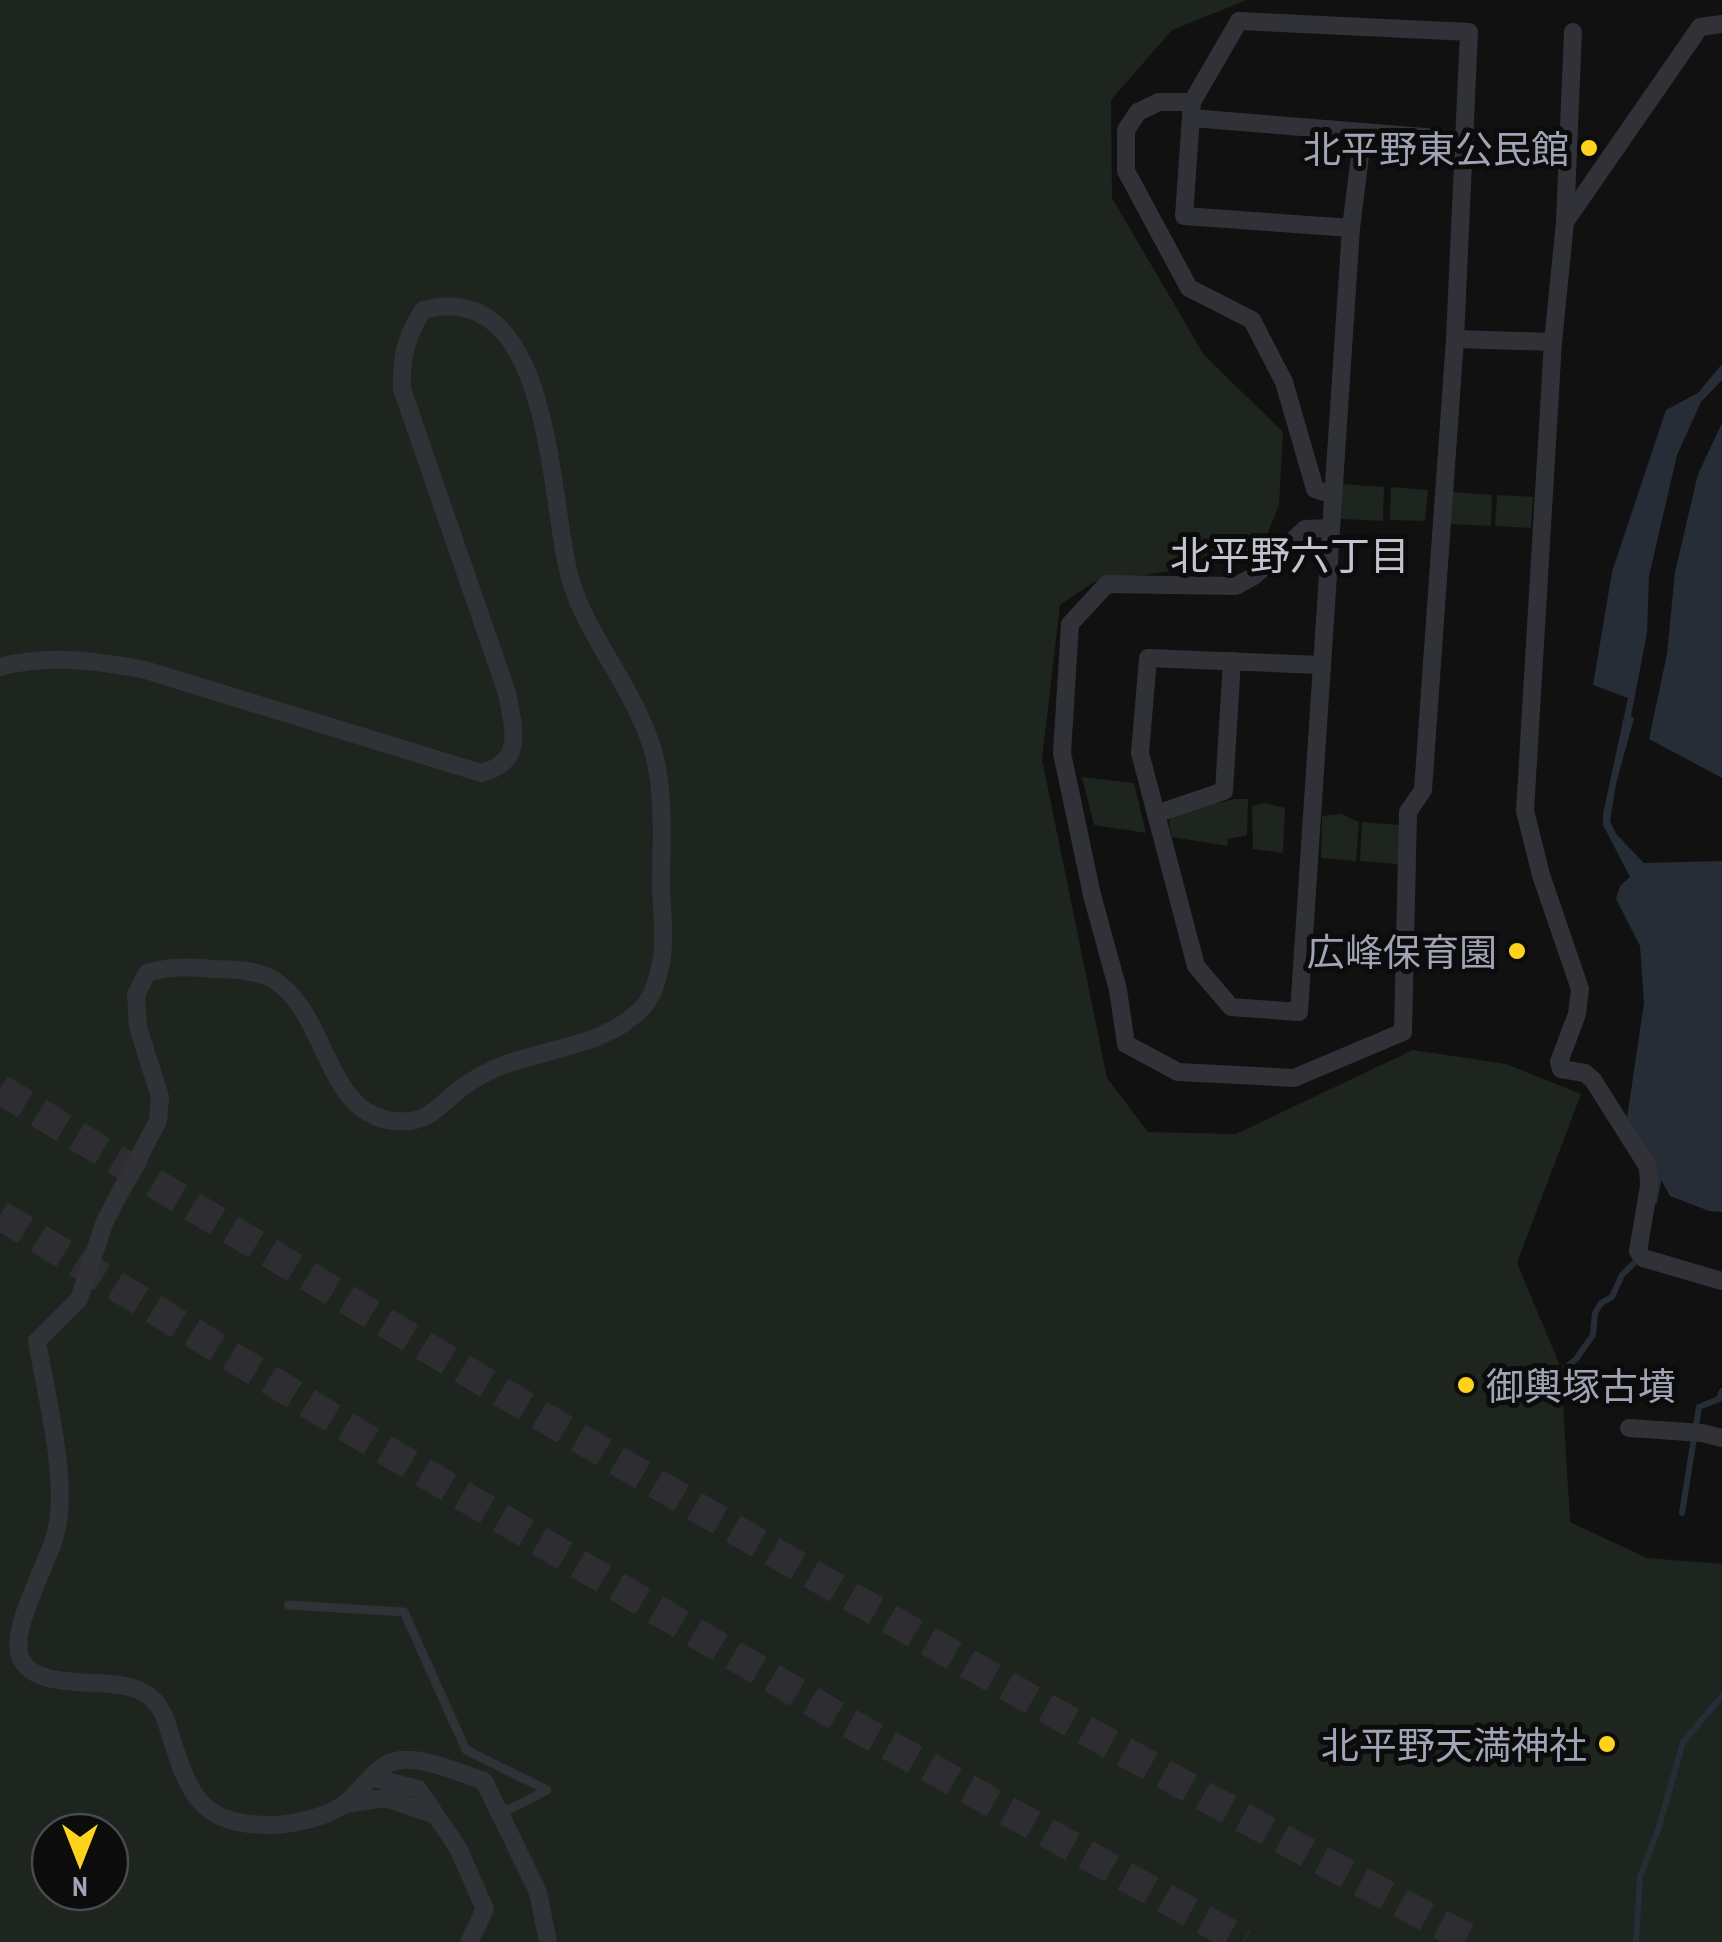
<svg xmlns="http://www.w3.org/2000/svg" width="1722" height="1942" font-family="'PT Sans Narrow','Noto Sans JP',sans-serif">
	<style>
		.green { fill: #1d251e; fill-rule: evenodd }
		.water { fill: #262d37 }
		.lines { fill: none; stroke-linecap: round; stroke-linejoin: round }
		.stream { stroke: #262d37; stroke-width: 6 }
		.motorway-tunnel { stroke: #2e2e32; stroke-width: 30; stroke-dasharray: 30 15; stroke-linecap: butt }
		.service { stroke: #313138; stroke-width: 9 }
		.minor { stroke: #313138; stroke-width: 18 }
		.poi-dot { fill: #ffd21c; stroke: #0c0c0d; stroke-width: 4 }
		.labels { text-anchor: middle; dominant-baseline: central; stroke-width: 10; stroke-linejoin: round; paint-order: stroke }
		.poi-label { font-size: 38px; fill: #a0a4b4; stroke: #0c0c0d; text-anchor: end }
		.neighbourhood-label { font-size: 40px; fill: #c2c4d0; stroke: #0c0c0d }
	</style>
	<rect width="100%" height="100%" fill="#111112"/>
	<g class="green">
		<path d="M0 0H1247L1172 30 1111 100 1112 198 1204 355 1283 432 1279 505 1257 559 1094 582 1060 605 1042 759 1107 1078 1148 1132 1236 1134 1413 1050 1506 1064 1581 1094 1517 1263 1561 1368 1570 1522 1647 1558 1722 1564V1942H0ZM50 1832H110V1892H50Z"/>
		<polygon points="1342,484 1384,487 1383,521 1341,519"/>
		<polygon points="1391,487 1428,490 1425,521 1390,520"/>
		<polygon points="1452,492 1492,495 1491,526 1450,524"/>
		<polygon points="1497,495 1533,497 1531,528 1495,526"/>
		<polygon points="1082,777 1134,783 1146,833 1094,825"/>
		<polygon points="1235,799 1248,799 1247,835 1228,839 1227,846 1172,837 1169,822 1175,812"/>
		<polygon points="1265,803 1285,808 1283,853 1253,849 1252,806"/>
		<polygon points="1341,814 1359,822 1356,861 1321,858 1322,816"/>
		<polygon points="1362,822 1399,825 1398,864 1360,861"/>
	</g>
	<g class="water">
		<polygon points="1722,364 1722,380 1701,402 1677,455 1649,576 1647,633 1631,716 1634,718 1616,784 1610,821 1616,834 1644,863 1722,861 1722,1212 1709,1211 1670,1196 1627,1118 1644,1003 1640,946 1616,899 1620,886 1630,877 1603,825 1603,814 1628,698 1593,685 1612,572 1666,410 1698,393"/>
		<polygon points="1722,423 1722,778 1649,739 1667,654 1675,572 1698,474"/>
	</g>
	<g class="lines">
		<g class="stream">
			<polyline points="1654,1202 1659,1177"/>
			<polyline points="1531,1402 1550,1381 1576,1359 1593,1335 1595,1313 1601,1303 1612,1297 1622,1275 1640,1257"/>
			<polyline points="1682,1513 1699,1407 1719,1399 1722,1391"/>
			<polyline points="1636,1942 1640,1877 1659,1827 1683,1742 1722,1696"/>
		</g>
		<g class="motorway-tunnel">
			<path d="M0 1089C484 1385 972 1676 1474 1942"/>
			<polyline points="0,1215 370,1441 840,1718 1244,1942"/>
		</g>
		<polyline class="service" points="288,1605 404,1612 466,1750 547,1790 500,1814"/>
		<g class="minor">
			<polyline points="1722,24 1700,27 1565,222 1553,342 1525,811 1541,875 1580,989 1577,1014 1559,1062 1561,1069 1585,1073 1593,1080 1648,1167 1649,1186 1638,1251 1643,1258 1722,1281"/>
			<polyline points="1192,102 1159,102 1138,112 1126,130 1126,171 1189,288 1252,320 1284,382 1315,489 1332,495"/>
			<polyline points="1191,118 1462,140"/>
			<polyline points="1565,222 1573,32"/>
			<polyline points="1455,339 1553,342"/>
			<polyline points="1329,528 1305,529 1254,576 1236,586 1107,584 1070,624 1062,753 1092,895 1118,990 1126,1044 1178,1072 1294,1078 1403,1032 1408,812 1423,790 1455,339 1469,32 1239,21 1192,102 1184,216 1351,228"/>
			<polyline points="1321,665 1148,658 1140,753 1196,966 1231,1007 1299,1012 1351,228 1363,132"/>
			<path d="M0 667C47 654 95 661 142 669L481 773C526 762 513 727 507 693L402 389C401 357 406 337 423 310 554 276 548 500 570 578 584 628 620 671 641 719 646 730 651 742 654 754 665 797 661 845 661 889 662 911 665 935 662 957 659 974 655 993 644 1006 610 1044 551 1048 506 1064 491 1070 473 1079 460 1089 444 1101 431 1119 410 1121 323 1129 332 1013 272 979 254 969 233 970 213 969 189 967 170 966 147 973L136 995 138 1027 160 1097 158 1121 105 1221 79 1299 37 1341C46 1396 70 1484 55 1536 47 1566 8 1631 21 1659 40 1696 117 1672 148 1695 161 1705 166 1719 170 1734 189 1794 199 1825 271 1825 291 1825 327 1817 343 1805 361 1792 374 1767 395 1761 422 1755 459 1773 484 1781L538 1892 548 1942"/>
			<polyline points="1156,814 1224,791 1232,661"/>
			<polyline points="1629,1428 1702,1433 1722,1438"/>
			<polyline points="371,1777 418,1789 458,1848 485,1909 469,1942"/>
			<polyline points="345,1804 386,1798 435,1815"/>
		</g>
	</g>
	<g class="poi-dot">
		<circle cx="1589" cy="148" r="10"/>
		<circle cx="1517" cy="951" r="10"/>
		<circle cx="1466" cy="1385" r="10"/>
		<circle cx="1607" cy="1744" r="10"/>
	</g>
	<g class="labels">
		<g class="poi-label">
			<text x="1569" y="148">北平野東公民館</text>
			<text x="1497" y="951">広峰保育園</text>
			<text x="1486" y="1385" text-anchor="start">御輿塚古墳</text>
			<text x="1587" y="1744">北平野天満神社</text>
		</g>
		<g class="neighbourhood-label">
			<text x="1290" y="555">北平野六丁目</text>
		</g>
	</g>
	<g transform="translate(80 1862) rotate(180)"><circle r="48" fill="#0c0c0d" stroke="#474950" stroke-width="2.5"/>
	<path d="M0-8L18 38L0 25L-18 38Z" fill="#ffd21c"/>
	<text y="-15" font-size="28" font-weight="bold" text-anchor="middle" fill="#a0a4b4">N</text>
	</g>
</svg>
